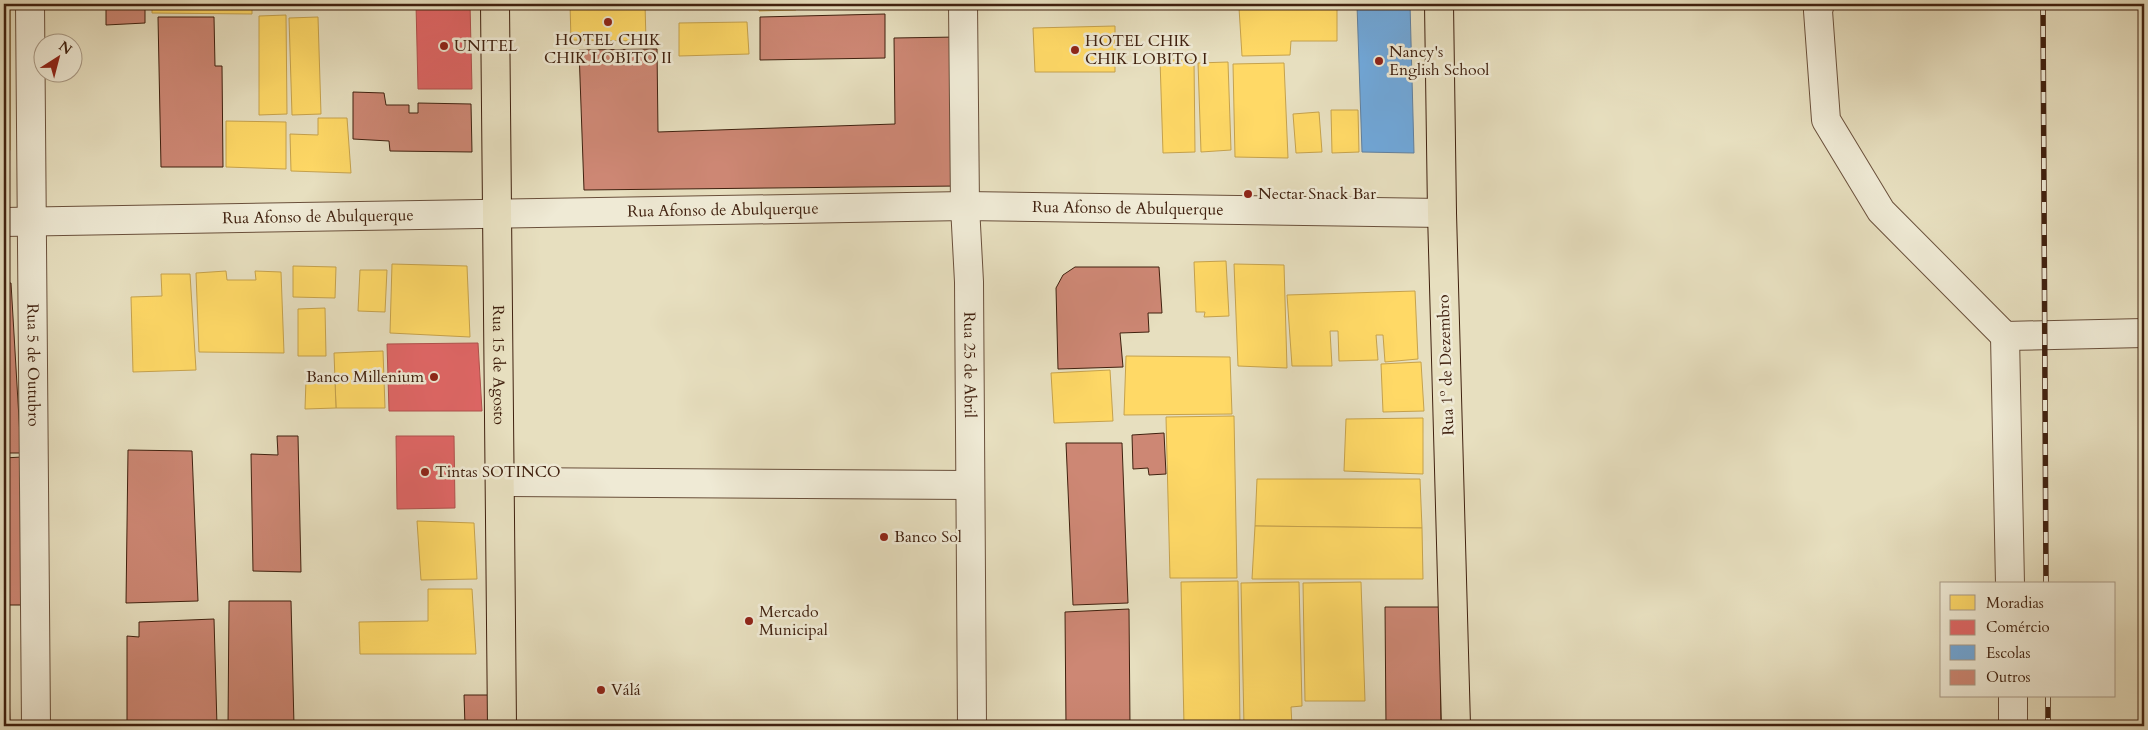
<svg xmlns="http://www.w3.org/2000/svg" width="2148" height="730" font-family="Cardo,serif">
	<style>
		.homes { fill: #ffd966; stroke: #c6a24c }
		.shops { fill: #e06666; stroke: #b0514c }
		.schools { fill: #6fa8dc; stroke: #61809e }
		.building { fill: #cd8774; stroke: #40210f }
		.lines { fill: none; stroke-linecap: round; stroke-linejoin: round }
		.minor-casing { stroke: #6a503b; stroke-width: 30 }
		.major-casing { stroke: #40210f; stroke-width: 30 }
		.minor { stroke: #efead5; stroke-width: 28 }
		.major { stroke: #e7dfbf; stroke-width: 28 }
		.rail-casing { stroke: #40210f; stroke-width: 5.5 }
		.rail { stroke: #efead5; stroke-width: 4; stroke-dasharray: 11; stroke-linecap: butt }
		.poi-dot { fill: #8f2418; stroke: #efead5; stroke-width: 2 }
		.labels { text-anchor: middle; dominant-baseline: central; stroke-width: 5; stroke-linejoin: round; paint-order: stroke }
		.poi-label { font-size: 16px; fill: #40210f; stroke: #efead5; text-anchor: start }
		.street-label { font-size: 16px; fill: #40210f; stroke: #efead5 }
	</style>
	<rect width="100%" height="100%" fill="#e7dfbf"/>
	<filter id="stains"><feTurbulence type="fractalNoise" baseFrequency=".004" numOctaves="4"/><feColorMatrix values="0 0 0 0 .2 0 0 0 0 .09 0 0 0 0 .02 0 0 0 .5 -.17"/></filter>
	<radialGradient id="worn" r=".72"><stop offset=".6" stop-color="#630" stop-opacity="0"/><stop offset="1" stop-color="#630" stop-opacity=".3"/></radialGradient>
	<g class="homes">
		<polygon points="4,4 10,4 10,150 4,159"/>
		<polygon points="152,4 252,4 252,14 152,13"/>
		<polygon points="570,4 645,4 646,41 571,40"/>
		<polygon points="759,4 796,4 796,10 759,11"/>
		<polygon points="1196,4 1229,4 1229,6 1197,6"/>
		<polygon points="1337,4 1337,41 1291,41 1290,55 1242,56 1239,8"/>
		<polygon points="286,15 287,114 259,115 259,16"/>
		<polygon points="318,17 321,114 292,115 289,18"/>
		<polygon points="747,22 749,54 679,56 679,23"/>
		<polygon points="1115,26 1115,72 1035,72 1033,28"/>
		<polygon points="1160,60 1194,60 1195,152 1163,153"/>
		<polygon points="1228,62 1231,150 1201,152 1198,63"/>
		<polygon points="1284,63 1288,158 1235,157 1233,64"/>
		<polygon points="1331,110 1358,110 1359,152 1332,153"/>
		<polygon points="1319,112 1322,152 1296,153 1293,114"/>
		<polygon points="318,118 347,118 351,173 291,171 290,134 318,135"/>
		<polygon points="226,121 286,122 286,169 226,167"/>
		<polygon points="1226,261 1229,316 1204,317 1205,312 1196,312 1194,262"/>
		<polygon points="392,264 467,266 470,337 390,333"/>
		<polygon points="1234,264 1284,265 1287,368 1238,366"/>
		<polygon points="293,266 336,267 335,298 293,297"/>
		<polygon points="360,270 387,270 385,312 358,311"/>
		<polygon points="226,271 227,280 256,280 255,271 281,272 284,353 199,352 196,273"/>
		<polygon points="161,274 190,274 196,370 133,372 131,297 162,296"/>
		<polygon points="1415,291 1418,359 1385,362 1383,335 1376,335 1378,360 1339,361 1338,331 1330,331 1332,366 1292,366 1287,295"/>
		<polygon points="325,308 326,356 298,356 298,309"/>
		<polygon points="383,351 385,408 336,408 334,353"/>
		<polygon points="1126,356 1230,357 1232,414 1124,415"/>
		<polygon points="1421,362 1424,411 1383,412 1381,364"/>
		<polygon points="1110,370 1113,421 1054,423 1051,373"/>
		<polygon points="306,380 335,381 336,408 305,409"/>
		<polygon points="1234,416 1237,578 1170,578 1166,417"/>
		<polygon points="1423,418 1423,474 1344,471 1346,419"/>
		<polygon points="1257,479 1420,479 1422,528 1255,526"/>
		<polygon points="417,521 474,523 477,579 421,580"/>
		<polygon points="1255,526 1422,528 1423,579 1252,579"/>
		<polygon points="1238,581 1240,726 1184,726 1181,582"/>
		<polygon points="1299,582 1302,706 1291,707 1292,726 1244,726 1241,583"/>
		<polygon points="1361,582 1365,701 1305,701 1303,583"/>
		<polygon points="428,589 472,589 476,654 360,654 359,622 428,621"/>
	</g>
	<g class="shops">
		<polygon points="416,4 470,4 472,89 418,89"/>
		<polygon points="478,343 482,411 389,411 387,344"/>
		<polygon points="396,436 454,436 455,508 397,509"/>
	</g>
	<polygon class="schools" points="1410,4 1414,153 1362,152 1357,5"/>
	<g class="building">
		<polygon points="106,4 145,4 145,23 106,25"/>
		<polygon points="885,14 885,58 760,60 760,17"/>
		<polygon points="158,17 214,17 215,66 222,66 223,167 161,167"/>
		<polygon points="957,37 958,186 584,190 579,50 657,49 658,132 895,124 894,38"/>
		<polygon points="353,92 384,93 386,105 409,105 409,113 418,113 418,103 471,104 472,152 390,151 389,141 353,139"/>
		<polygon points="1075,267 1159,267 1162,313 1148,313 1149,332 1120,333 1123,367 1058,369 1056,288 1063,275"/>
		<polygon points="4,283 11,283 21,453 4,453"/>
		<polygon points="1164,433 1166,474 1149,475 1148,468 1133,469 1132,435"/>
		<polygon points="277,436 298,436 301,572 253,571 251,454 278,455"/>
		<polygon points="1066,443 1122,443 1128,603 1073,605"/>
		<polygon points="128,450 192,451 198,601 126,603"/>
		<polygon points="22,457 21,605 4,605 4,458"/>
		<polygon points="229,601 291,601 294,726 228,726"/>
		<polygon points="1385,607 1440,607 1441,726 1386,726"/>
		<polygon points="1129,609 1130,726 1066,726 1065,612"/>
		<polygon points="4,615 7,615 10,726 4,726"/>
		<polygon points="214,619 217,726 127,726 127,636 139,637 139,622"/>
		<polygon points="464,695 493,695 494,726 465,726"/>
	</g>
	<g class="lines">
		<defs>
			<g id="minor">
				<path id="s1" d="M30 4 36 726"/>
				<path id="s2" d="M963 4 965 206 969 282 972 726"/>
				<polyline points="1820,4 1818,11 1826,120 1881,211 2005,336 2144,333"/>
				<path id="s3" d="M4 222 965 206 1442 213"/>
				<polyline points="2005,336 2010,584"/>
				<polyline points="500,482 969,485"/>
				<polyline points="2013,696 2013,726"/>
			</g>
			<g id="major">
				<path id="s4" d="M495 4 502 726"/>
				<polyline points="1439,4 1442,213 1456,726"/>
			</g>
		</defs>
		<use href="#minor" class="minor-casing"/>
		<use href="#major" class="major-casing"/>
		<use href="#minor" class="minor"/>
		<use href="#major" class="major"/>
		<defs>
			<g id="rail">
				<polyline points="2043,4 2046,584"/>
				<polyline points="2048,696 2048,726"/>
			</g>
		</defs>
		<use href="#rail" class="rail-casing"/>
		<use href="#rail" class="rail"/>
	</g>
	<g class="poi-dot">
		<circle cx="608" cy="22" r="5"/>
		<circle cx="444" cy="46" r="5"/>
		<circle cx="1075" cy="50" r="5"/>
		<circle cx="1379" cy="61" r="5"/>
		<circle cx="1248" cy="194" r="5"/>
		<circle cx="434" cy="377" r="5"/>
		<circle cx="425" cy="472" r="5"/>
		<circle cx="884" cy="537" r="5"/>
		<circle cx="749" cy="621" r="5"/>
		<circle cx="601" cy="690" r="5"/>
	</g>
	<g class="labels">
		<g class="poi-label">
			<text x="608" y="40" text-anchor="middle">HOTEL CHIK<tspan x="608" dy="18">CHIK LOBITO II</tspan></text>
			<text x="1085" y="41">HOTEL CHIK<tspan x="1085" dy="18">CHIK LOBITO I</tspan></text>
			<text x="454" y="46">UNITEL</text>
			<text x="1389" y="52">Nancy's<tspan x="1389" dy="18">English School</tspan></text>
			<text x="1258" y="194">Nectar Snack Bar</text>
			<text x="424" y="377" text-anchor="end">Banco Millenium</text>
			<text x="435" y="472">Tintas SOTINCO</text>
			<text x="894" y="537">Banco Sol</text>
			<text x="759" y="612">Mercado<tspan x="759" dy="18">Municipal</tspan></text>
			<text x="611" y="690">Válá</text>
		</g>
		<g class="street-label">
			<text stroke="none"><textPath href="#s3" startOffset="1124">Rua Afonso de Abulquerque</textPath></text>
			<text stroke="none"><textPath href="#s3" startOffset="719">Rua Afonso de Abulquerque</textPath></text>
			<text stroke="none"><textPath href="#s3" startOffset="314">Rua Afonso de Abulquerque</textPath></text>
			<text stroke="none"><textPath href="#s1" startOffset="361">Rua 5 de Outubro</textPath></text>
			<text stroke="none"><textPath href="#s4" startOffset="361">Rua 15 de Agosto</textPath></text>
			<text stroke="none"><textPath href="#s2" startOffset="361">Rua 25 de Abril</textPath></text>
			<text transform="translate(1446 365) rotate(-92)">Rua 1º de Dezembro</text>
		</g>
	</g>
	<rect width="2148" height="730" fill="none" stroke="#e7dfbf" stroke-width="20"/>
	<rect x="5" y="5" width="2138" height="720" fill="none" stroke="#40210f" stroke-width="2.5"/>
	<rect x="10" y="10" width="2128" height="710" fill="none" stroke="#40210f"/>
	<rect x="1940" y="582" width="175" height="115" fill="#efead5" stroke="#a99a86"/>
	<rect x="1950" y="595" width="25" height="15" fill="#ffd966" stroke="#a99a86"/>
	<text x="1986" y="608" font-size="15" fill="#40210f">Moradias</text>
	<rect x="1950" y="620" width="25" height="15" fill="#e06666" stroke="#a99a86"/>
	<text x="1986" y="632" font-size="15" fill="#40210f">Comércio</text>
	<rect x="1950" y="645" width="25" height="15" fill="#6fa8dc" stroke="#a99a86"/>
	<text x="1986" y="658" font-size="15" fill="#40210f">Escolas</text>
	<rect x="1950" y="670" width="25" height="15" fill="#cd8774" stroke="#a99a86"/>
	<text x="1986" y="682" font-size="15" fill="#40210f">Outros</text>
	<g transform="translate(58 58) rotate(36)"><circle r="24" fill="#efead5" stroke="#a99a86"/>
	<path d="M0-4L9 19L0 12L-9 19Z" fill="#8f2418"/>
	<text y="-8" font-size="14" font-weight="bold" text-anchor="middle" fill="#40210f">N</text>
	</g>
	<rect width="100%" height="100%" filter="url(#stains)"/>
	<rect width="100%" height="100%" fill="url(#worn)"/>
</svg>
